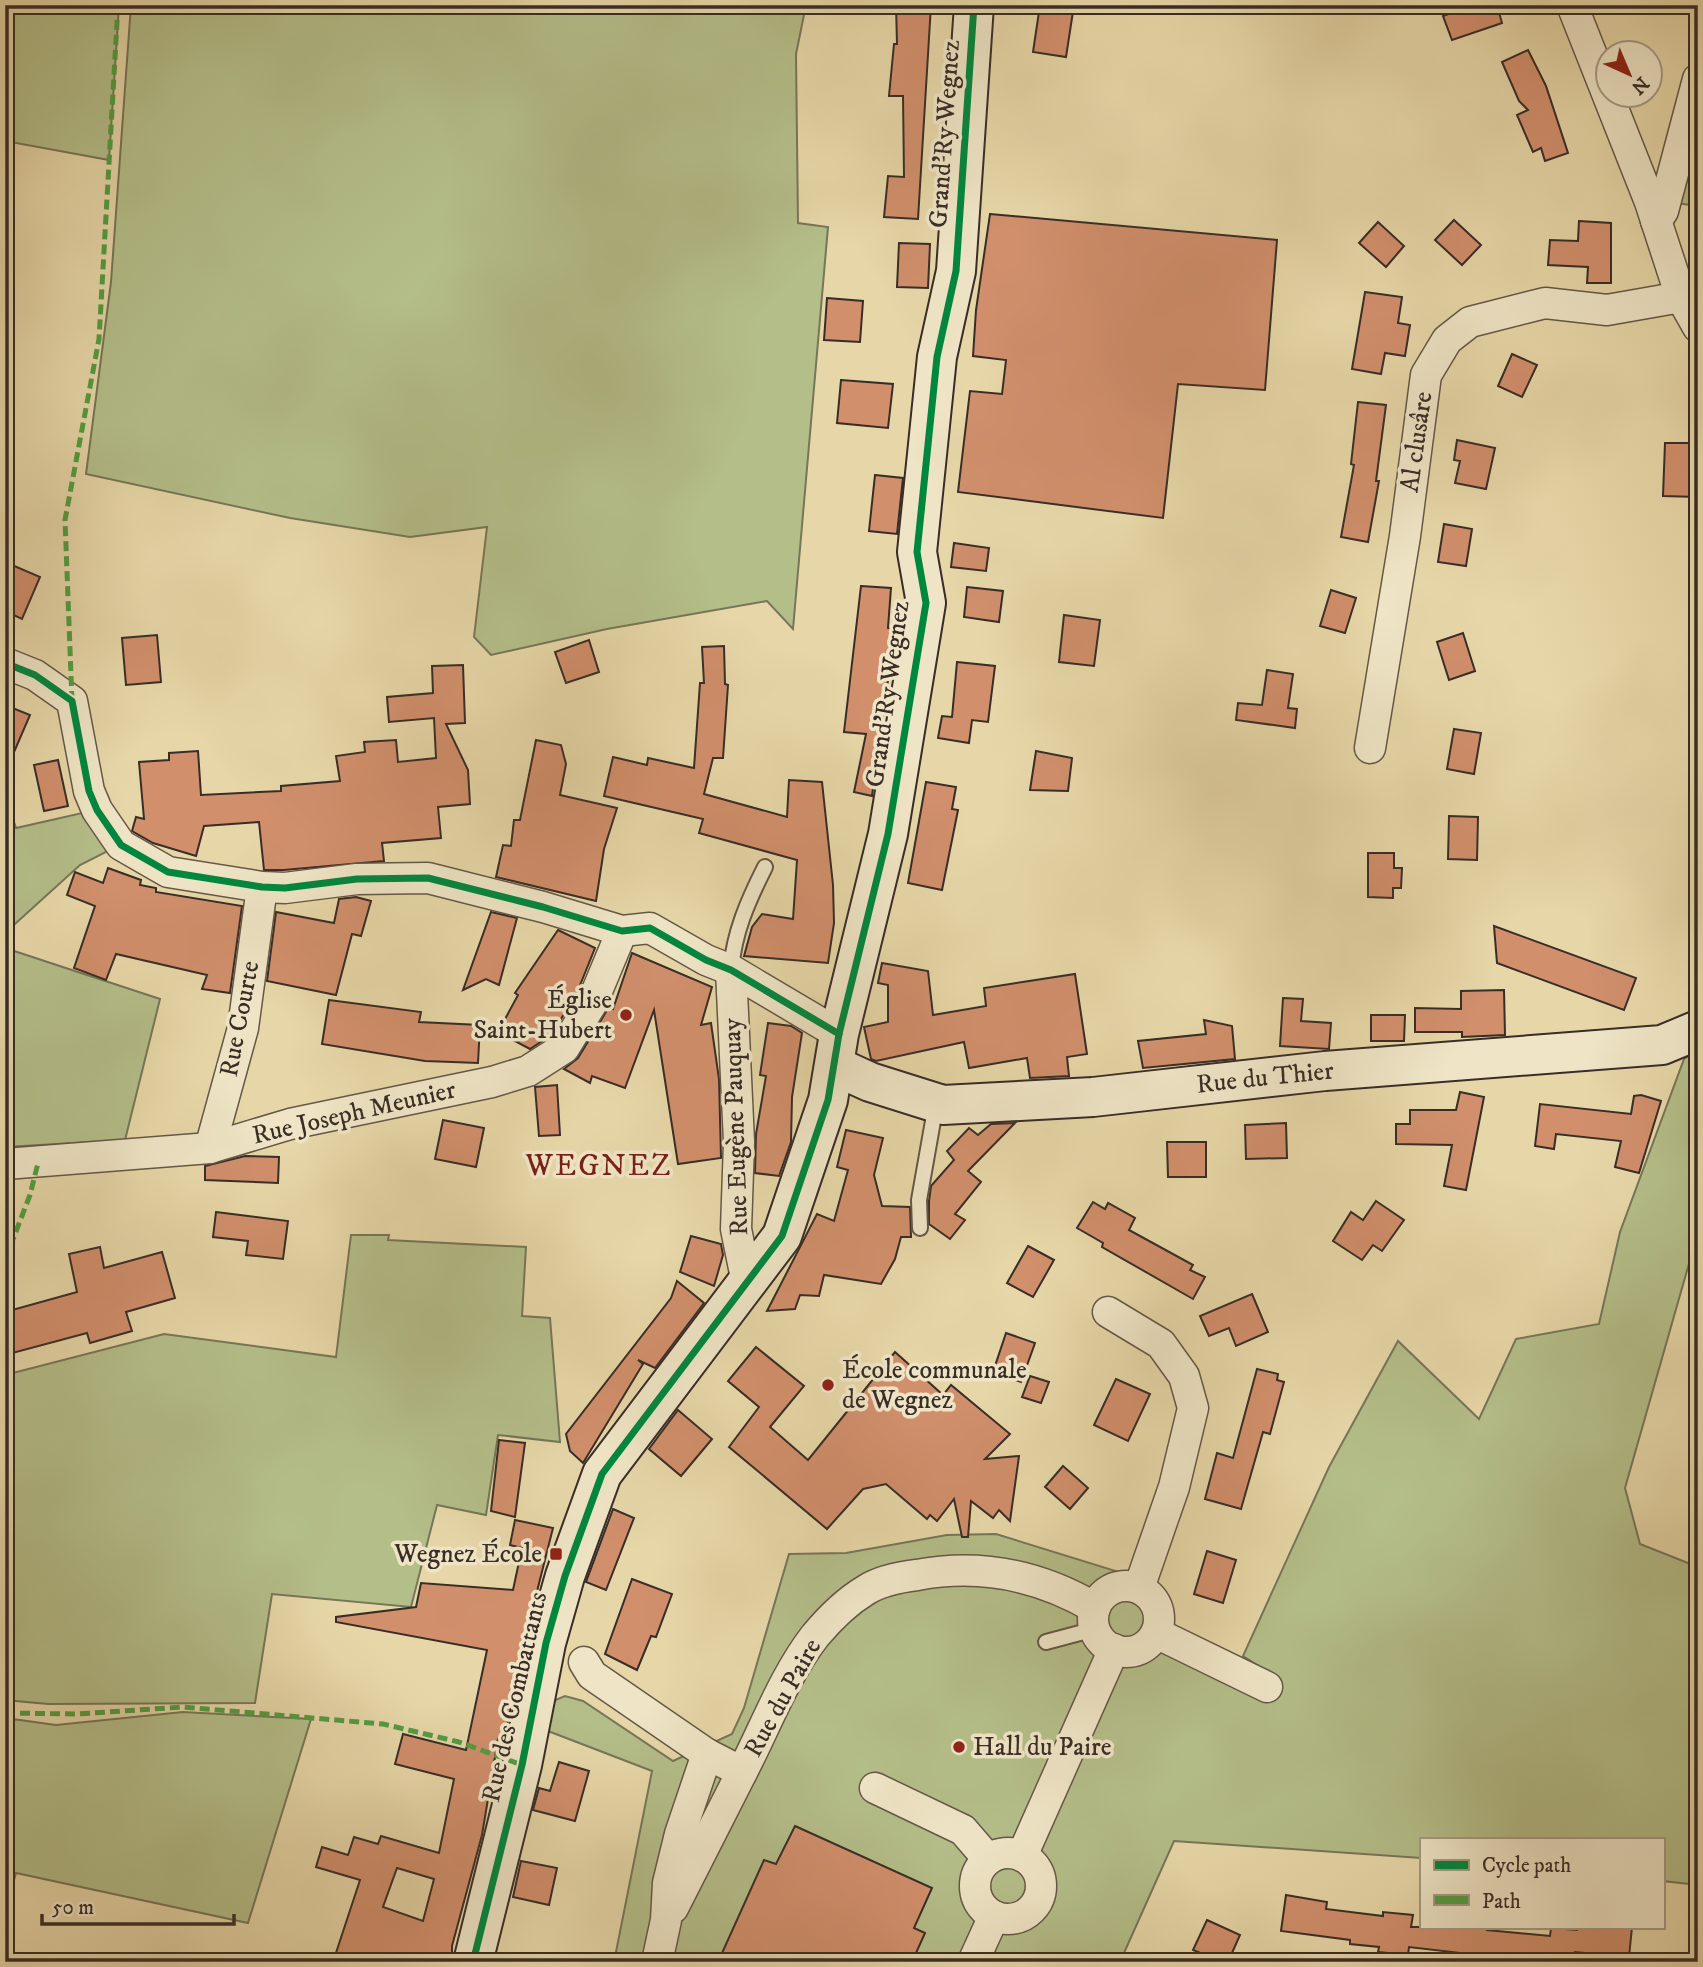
<svg xmlns="http://www.w3.org/2000/svg" width="1703" height="1967" font-family="'IM FELL DW Pica',serif">
	<style>
		.green { fill: #b4be89; stroke: #767658; stroke-width: 2 }
		.building { fill: #d18f6c; stroke: #382d27; stroke-width: 2; fill-rule: evenodd }
		.lines { fill: none; stroke-linecap: round; stroke-linejoin: round }
		.lane-casing { stroke: #645847; stroke-width: 18 }
		.street-casing { stroke: #645847; stroke-width: 33 }
		.secondary-casing { stroke: #382d27; stroke-width: 42 }
		.lane { stroke: #efe5c6; stroke-width: 14 }
		.street { stroke: #efe5c6; stroke-width: 30 }
		.secondary { stroke: #efe5c6; stroke-width: 38 }
		.quiet { stroke: #529d41; stroke-width: 5; stroke-dasharray: 10 5; stroke-linecap: butt }
		.cycleway-casing { stroke: #efe5c6; stroke-width: 11 }
		.cycleway { stroke: #00873e; stroke-width: 7 }
		.poi-dot { fill: #8f2418; stroke: #efe5c6; stroke-width: 2.5 }
		.labels { text-anchor: middle; dominant-baseline: central; stroke-width: 7; stroke-linejoin: round; paint-order: stroke }
		.street-label { font-size: 26px; fill: #382d27; stroke: #efe5c6 }
		.poi-label { font-size: 26px; fill: #382d27; stroke: #efe5c6; text-anchor: end }
		.quarter-label { font-size: 30px; letter-spacing: 2px; fill: #7a1f14; stroke: #efe5c6 }
	</style>
	<rect width="100%" height="100%" fill="#e7d7a8"/>
	<filter id="stains"><feTurbulence type="fractalNoise" baseFrequency=".00286" numOctaves="4"/><feColorMatrix values="0 0 0 0 .2 0 0 0 0 .09 0 0 0 0 .02 0 0 0 .5 -.17"/></filter>
	<radialGradient id="worn" r=".72"><stop offset=".6" stop-color="#630" stop-opacity="0"/><stop offset="1" stop-color="#630" stop-opacity=".3"/></radialGradient>
	<g class="green">
		<polygon points="5,5 119,5 109,160 5,141"/>
		<polygon points="131,5 806,5 796,54 798,223 828,227 793,629 767,601 607,629 491,655 474,637 487,527 410,537 290,518 86,474 111,282"/>
		<polygon points="1688,158 1698,160 1698,206 1676,203"/>
		<polygon points="5,794 16,828 82,813 110,850 80,865 5,933"/>
		<polygon points="5,948 160,999 125,1140 5,1147"/>
		<polygon points="1698,1051 1698,1232 1625,1488 1640,1544 1698,1567 1698,1885 1663,1881 1663,1839 1421,1839 1421,1858 1174,1841 1120,1962 614,1962 652,1771 548,1731 553,1701 565,1696 583,1701 673,1761 732,1734 744,1708 789,1554 846,1553 947,1535 996,1534 1148,1581 1171,1608 1174,1628 1273,1675 1243,1656 1329,1467 1398,1341 1479,1419 1516,1339 1599,1324 1620,1232 1684,1059"/>
		<polygon points="351,1235 389,1235 388,1240 526,1247 522,1316 550,1318 560,1442 498,1435 486,1515 437,1505 411,1607 272,1594 255,1703 48,1704 5,1700 5,1375 164,1334 336,1357"/>
		<polygon points="183,1712 311,1719 248,1923 16,1873 5,1911 5,1718 56,1725"/>
	</g>
	<g class="building">
		<polygon points="896,5 931,5 918,219 884,217 888,176 904,177 903,96 889,96 894,44 897,44"/>
		<polygon points="1040,5 1074,5 1066,57 1033,52"/>
		<polygon points="1473,5 1497,5 1502,23 1452,40 1443,16"/>
		<polygon points="1528,50 1546,86 1568,153 1545,161 1541,148 1533,152 1517,115 1528,110 1519,101 1502,62"/>
		<polygon points="990,214 1277,240 1265,390 1178,384 1163,518 958,492 970,391 1002,394 1006,360 973,356 976,310"/>
		<polygon points="1454,220 1481,245 1462,265 1435,240"/>
		<polygon points="1579,221 1611,223 1611,283 1587,283 1588,267 1548,265 1550,240 1578,241"/>
		<polygon points="1378,222 1404,246 1386,267 1359,243"/>
		<polygon points="899,243 930,244 928,288 897,287"/>
		<polygon points="1365,292 1402,297 1398,323 1410,325 1405,356 1385,353 1381,374 1352,369"/>
		<polygon points="827,298 863,301 860,342 824,340"/>
		<polygon points="1512,354 1537,365 1522,397 1498,386"/>
		<polygon points="841,380 893,384 888,428 837,423"/>
		<polygon points="1358,402 1386,405 1376,481 1379,481 1368,542 1341,537 1354,465 1351,464"/>
		<polygon points="1457,440 1495,448 1486,489 1455,483 1460,461 1454,460"/>
		<polygon points="1665,443 1698,443 1698,497 1663,496"/>
		<polygon points="875,475 903,478 897,534 869,531"/>
		<polygon points="1444,524 1472,529 1466,566 1438,562"/>
		<polygon points="954,543 989,548 986,571 951,567"/>
		<polygon points="5,562 40,577 22,619 5,611"/>
		<polygon points="861,586 891,588 888,628 895,629 872,796 854,792 866,734 844,732"/>
		<polygon points="967,587 1003,591 999,622 964,617"/>
		<polygon points="1331,590 1356,598 1345,633 1320,626"/>
		<polygon points="1064,615 1100,620 1094,666 1059,662"/>
		<polygon points="1463,633 1475,671 1449,680 1437,642"/>
		<polygon points="157,635 161,682 126,685 122,638"/>
		<polygon points="589,640 599,672 566,683 555,652"/>
		<polygon points="724,646 725,684 728,685 723,758 713,758 704,794 787,817 789,780 822,782 833,885 834,923 828,963 744,956 752,927 762,914 793,919 797,860 699,833 703,819 604,796 613,757 647,765 648,758 694,768 700,683 704,683 702,647"/>
		<polygon points="957,662 995,666 988,722 972,720 969,743 938,738 942,716 952,717"/>
		<polygon points="463,665 465,723 446,724 468,770 470,804 438,807 441,838 382,843 384,861 284,870 264,870 259,822 204,826 196,856 153,843 132,831 136,817 144,819 139,762 169,760 169,753 198,751 201,795 281,791 281,786 340,781 336,756 365,752 364,742 396,740 398,762 436,758 434,718 389,722 387,697 433,693 432,666"/>
		<polygon points="1267,670 1293,674 1288,708 1297,709 1295,728 1236,720 1238,703 1262,705"/>
		<polygon points="5,705 30,715 5,773"/>
		<polygon points="1454,729 1481,733 1474,774 1447,769"/>
		<polygon points="536,740 561,745 566,764 560,795 617,808 604,849 596,901 496,877 503,845 511,846 514,820 520,820"/>
		<polygon points="1036,751 1072,758 1068,791 1030,790"/>
		<polygon points="58,760 68,806 44,811 34,765"/>
		<polygon points="926,782 956,787 952,809 958,810 942,890 908,883"/>
		<polygon points="1449,816 1478,817 1477,860 1448,859"/>
		<polygon points="1368,853 1394,853 1394,868 1402,868 1401,888 1393,888 1393,898 1368,897"/>
		<polygon points="108,868 141,880 140,885 156,888 156,892 242,906 230,993 202,989 207,975 116,954 106,980 74,968 95,906 67,895 75,872 103,883"/>
		<polygon points="356,897 371,901 361,936 352,934 336,995 267,981 276,912 334,923 339,899"/>
		<polygon points="491,912 517,918 499,985 486,979 463,990"/>
		<polygon points="1494,926 1636,978 1624,1010 1497,963"/>
		<polygon points="558,930 595,948 576,995 551,1035 530,1049 498,1032 518,995 515,993"/>
		<polygon points="632,953 712,987 701,1025 711,1023 719,1079 721,1158 678,1164 654,1010 625,1088 592,1076 590,1083 564,1069 578,1058 609,1007 613,1009"/>
		<polygon points="882,963 928,971 933,1015 986,1006 984,988 1075,974 1087,1054 1067,1057 1069,1076 1030,1078 1027,1058 969,1068 964,1042 876,1061 871,1059 864,1027 888,1022 888,985 878,983"/>
		<polygon points="1504,990 1505,1035 1462,1037 1462,1032 1415,1032 1415,1008 1461,1009 1461,991"/>
		<polygon points="1283,998 1303,999 1301,1021 1331,1023 1329,1049 1280,1046"/>
		<polygon points="329,1000 421,1012 419,1022 480,1025 478,1063 425,1061 322,1044"/>
		<polygon points="1371,1015 1405,1015 1404,1041 1371,1041"/>
		<polygon points="1204,1020 1232,1026 1235,1059 1143,1068 1138,1041 1206,1034"/>
		<polygon points="768,1023 791,1026 802,1033 792,1097 791,1142 779,1176 755,1173 756,1134 766,1076 760,1075"/>
		<polygon points="557,1085 560,1135 539,1136 535,1087"/>
		<polygon points="1460,1092 1484,1097 1466,1190 1444,1186 1452,1145 1396,1144 1396,1124 1410,1124 1410,1110 1456,1110"/>
		<polygon points="1641,1095 1661,1101 1639,1173 1615,1167 1621,1141 1556,1134 1554,1149 1535,1146 1540,1104 1631,1114 1634,1096"/>
		<polygon points="443,1120 484,1128 476,1167 435,1159"/>
		<polygon points="1015,1123 968,1171 981,1182 955,1214 965,1220 950,1239 929,1224 929,1201 931,1186 954,1160 947,1151 969,1128 978,1135 991,1124"/>
		<polygon points="1286,1123 1287,1158 1246,1159 1245,1125"/>
		<polygon points="846,1130 883,1138 874,1175 882,1206 910,1207 911,1237 901,1237 895,1259 881,1284 824,1275 819,1296 800,1295 795,1309 767,1311 817,1214 834,1221 848,1170 837,1167"/>
		<polygon points="1167,1142 1206,1142 1206,1177 1168,1177"/>
		<polygon points="245,1156 279,1157 278,1183 205,1180 205,1166"/>
		<polygon points="1376,1201 1404,1220 1382,1251 1373,1245 1362,1260 1333,1241 1351,1212 1363,1220"/>
		<polygon points="1093,1202 1105,1209 1108,1203 1135,1218 1129,1230 1193,1265 1190,1270 1205,1277 1193,1299 1102,1247 1103,1243 1077,1228"/>
		<polygon points="216,1212 288,1221 283,1259 246,1255 248,1241 213,1237"/>
		<polygon points="691,1236 721,1244 723,1255 714,1286 680,1272"/>
		<polygon points="1028,1246 1054,1260 1033,1297 1007,1283"/>
		<polygon points="100,1247 104,1268 162,1252 175,1298 126,1312 132,1331 90,1343 87,1333 5,1355 5,1312 77,1292 69,1254"/>
		<polygon points="677,1281 704,1303 655,1368 638,1360 643,1364 583,1463 570,1451 566,1434 671,1298"/>
		<polygon points="1252,1294 1268,1332 1236,1346 1229,1328 1209,1336 1200,1316"/>
		<polygon points="1006,1333 1035,1343 1021,1382 993,1372"/>
		<polygon points="756,1347 804,1386 770,1427 808,1460 895,1352 943,1395 951,1385 1010,1434 985,1459 1019,1456 1010,1521 999,1510 993,1518 971,1501 968,1537 962,1537 954,1499 937,1521 930,1515 927,1519 886,1484 863,1489 827,1529 729,1447 759,1407 728,1381"/>
		<polygon points="1257,1369 1278,1374 1277,1380 1284,1382 1270,1434 1263,1432 1241,1509 1205,1499 1217,1453 1233,1458"/>
		<polygon points="1030,1376 1049,1382 1041,1403 1022,1397"/>
		<polygon points="1116,1379 1150,1394 1128,1441 1094,1425"/>
		<polygon points="678,1410 712,1439 681,1476 649,1449"/>
		<polygon points="499,1440 525,1443 515,1517 491,1511"/>
		<polygon points="1063,1466 1088,1488 1070,1509 1045,1487"/>
		<polygon points="613,1509 634,1518 606,1590 586,1582"/>
		<path d="M515 1520 553 1528 525 1639 504 1740 498 1739 482 1835 452 1946V1962H333L360 1880 316 1867 322 1847 348 1855 354 1837 378 1844 381 1836 439 1853 454 1779 395 1764 403 1734 466 1750 487 1650 336 1622V1617L416 1607 421 1583 513 1590 522 1548 510 1545ZM397 1868 434 1879 423 1921 383 1907Z"/>
		<polygon points="1207,1551 1236,1560 1223,1603 1194,1594"/>
		<polygon points="632,1579 672,1594 656,1637 651,1636 637,1670 605,1654"/>
		<polygon points="559,1762 589,1771 575,1821 533,1810 539,1788 550,1791"/>
		<polygon points="795,1826 932,1888 914,1928 925,1933 912,1962 718,1962 764,1860 776,1864"/>
		<polygon points="521,1861 557,1868 549,1905 513,1897"/>
		<polygon points="1286,1895 1327,1902 1326,1909 1383,1916 1383,1912 1413,1915 1411,1927 1488,1927 1487,1930 1550,1936 1551,1928 1577,1930 1577,1927 1632,1927 1629,1957 1575,1952 1574,1962 1538,1962 1409,1947 1408,1955 1378,1952 1379,1947 1350,1944 1350,1940 1281,1931"/>
		<polygon points="1207,1920 1240,1935 1228,1962 1199,1962 1203,1954 1193,1950"/>
	</g>
	<g class="lines">
		<defs>
			<g id="lane">
				<path d="M731 970C734 932 748 901 765 867"/>
				<polyline points="920,1228 919,1200 936,1104"/>
				<polyline points="1046,1642 1095,1629"/>
			</g>
			<g id="street">
				<polyline points="1572,5 1650,202 1681,297 1698,327"/>
				<polyline points="1656,221 1663,211 1698,79"/>
				<polyline points="5,663 35,675 72,701 89,791 97,810 121,845 168,872 262,887 285,888 357,879 428,878 543,907 622,931 650,928 706,960 731,970 839,1034"/>
				<polyline points="1370,748 1405,536 1426,375 1447,340 1470,322 1545,303 1607,310 1681,297"/>
				<polyline points="731,970 739,1142 736,1229 747,1283"/>
				<polyline points="210,1148 243,1028 262,887"/>
				<polyline points="5,1164 210,1148 290,1124 492,1082 528,1071 564,1048 592,1003 622,931"/>
				<polyline points="1108,1312 1161,1344 1184,1376 1193,1408 1174,1487 1139,1588"/>
				<circle cx="1126" cy="1619" r="33"/>
				<polyline points="1156,1633 1267,1687"/>
				<path d="M584 1662 592 1675 707 1754 742 1772C765 1728 784 1676 815 1636 830 1618 846 1602 866 1590 880 1581 900 1577 917 1575 981 1563 1039 1575 1095 1608"/>
				<polyline points="875,1788 963,1830 988,1859"/>
				<circle cx="1008" cy="1886" r="33"/>
				<polyline points="1022,1856 1114,1649"/>
				<polyline points="673,1908 742,1772"/>
				<polyline points="657,1962 666,1920 668,1883 680,1834 707,1754"/>
				<polyline points="973,1962 994,1916"/>
			</g>
			<g id="secondary">
				<polyline points="835,1066 870,1082 943,1105 1093,1097 1325,1071 1662,1045 1698,1030"/>
				<polyline points="473,1962 522,1765 546,1643 565,1576 602,1474 782,1236 828,1100 839,1034 888,834 926,603 917,552 937,357 956,271 974,5"/>
			</g>
		</defs>
		<use href="#lane" class="lane-casing"/>
		<use href="#street" class="street-casing"/>
		<use href="#secondary" class="secondary-casing"/>
		<use href="#lane" class="lane"/>
		<use href="#street" class="street"/>
		<use href="#secondary" class="secondary"/>
		<g class="quiet">
			<polyline points="72,701 65,520 99,339 118,5"/>
			<polyline points="5,1260 30,1195 38,1163"/>
			<polyline points="5,1713 77,1714 183,1707 383,1724 459,1742 522,1765"/>
		</g>
		<defs>
			<g id="cycleway">
				<polyline points="5,663 35,675 72,701 89,791 97,810 121,845 168,872 262,887 285,888 357,879 428,878 543,907 622,931 650,928 706,960 731,970 839,1034"/>
				<polyline points="473,1962 522,1765 546,1643 565,1576 602,1474 782,1236 828,1100 839,1034 888,834 926,603 917,552 937,357 956,271 974,5"/>
			</g>
		</defs>
		<use href="#cycleway" class="cycleway-casing"/>
		<use href="#cycleway" class="cycleway"/>
	</g>
	<g class="poi-dot">
		<circle cx="626" cy="1015" r="7"/>
		<circle cx="828" cy="1385" r="7"/>
		<rect x="549" y="1547" width="14" height="14" rx="3.5"/>
		<circle cx="959" cy="1747" r="7"/>
	</g>
	<g class="labels">
		<g class="street-label">
			<text transform="translate(945 134) rotate(-86)">Grand'Ry Wegnez</text>
			<text transform="translate(1417 442) rotate(-82)">Al clusâre</text>
			<text transform="translate(888 694) rotate(-82)">Grand'Ry Wegnez</text>
			<text transform="translate(240 1019) rotate(-79)">Rue Courte</text>
			<text transform="translate(1265 1078) rotate(-6)">Rue du Thier</text>
			<text transform="translate(354 1113) rotate(-13)">Rue Joseph Meunier</text>
			<text transform="translate(736 1127) rotate(-92)">Rue Eugène Pauquay</text>
			<text transform="translate(515 1697) rotate(-77)">Rue des Combattants</text>
			<text transform="translate(783 1698) rotate(-61)">Rue du Paire</text>
		</g>
		<g class="poi-label">
			<text x="612" y="1000">Église<tspan x="612" dy="30">Saint-Hubert</tspan></text>
			<text x="842" y="1370" text-anchor="start">École communale<tspan x="842" dy="30">de Wegnez</tspan></text>
			<text x="542" y="1554">Wegnez École</text>
			<text x="973" y="1747" text-anchor="start">Hall du Paire</text>
		</g>
		<g class="quarter-label">
			<text x="599" y="1166">WEGNEZ</text>
		</g>
	</g>
	<rect width="1703" height="1967" fill="none" stroke="#e7d7a8" stroke-width="28"/>
	<rect x="7" y="7" width="1689" height="1953" fill="none" stroke="#382d27" stroke-width="3.5"/>
	<rect x="14" y="14" width="1675" height="1939" fill="none" stroke="#382d27" stroke-width="2"/>
	<rect x="1420" y="1838" width="245" height="91" fill="#efe5c6" stroke="#a69b86" stroke-width="2"/>
	<rect x="1434" y="1860" width="35" height="10" fill="#00873e" stroke="#a69b86" stroke-width="2"/>
	<text x="1482" y="1872" font-size="21" fill="#382d27">Cycle path</text>
	<rect x="1434" y="1895" width="35" height="10" fill="#529d41" stroke="#a69b86" stroke-width="2"/>
	<text x="1482" y="1908" font-size="21" fill="#382d27">Path</text>
	<g transform="translate(1629 74) rotate(136)"><circle r="33" fill="#efe5c6" stroke="#a69b86" stroke-width="2"/>
	<path d="M0-5L12 26L0 18L-12 26Z" fill="#8f2418"/>
	<text y="-10" font-size="19" font-weight="bold" text-anchor="middle" fill="#382d27">N</text>
	</g>
	<path d="M42 1914v10h192v-10" fill="none" stroke="#382d27" stroke-width="3.5"/>
	<text x="52" y="1914" font-size="21" fill="#382d27" stroke="#efe5c6" stroke-width="5" paint-order="stroke">50 m</text>
	<rect width="100%" height="100%" filter="url(#stains)"/>
	<rect width="100%" height="100%" fill="url(#worn)"/>
</svg>
